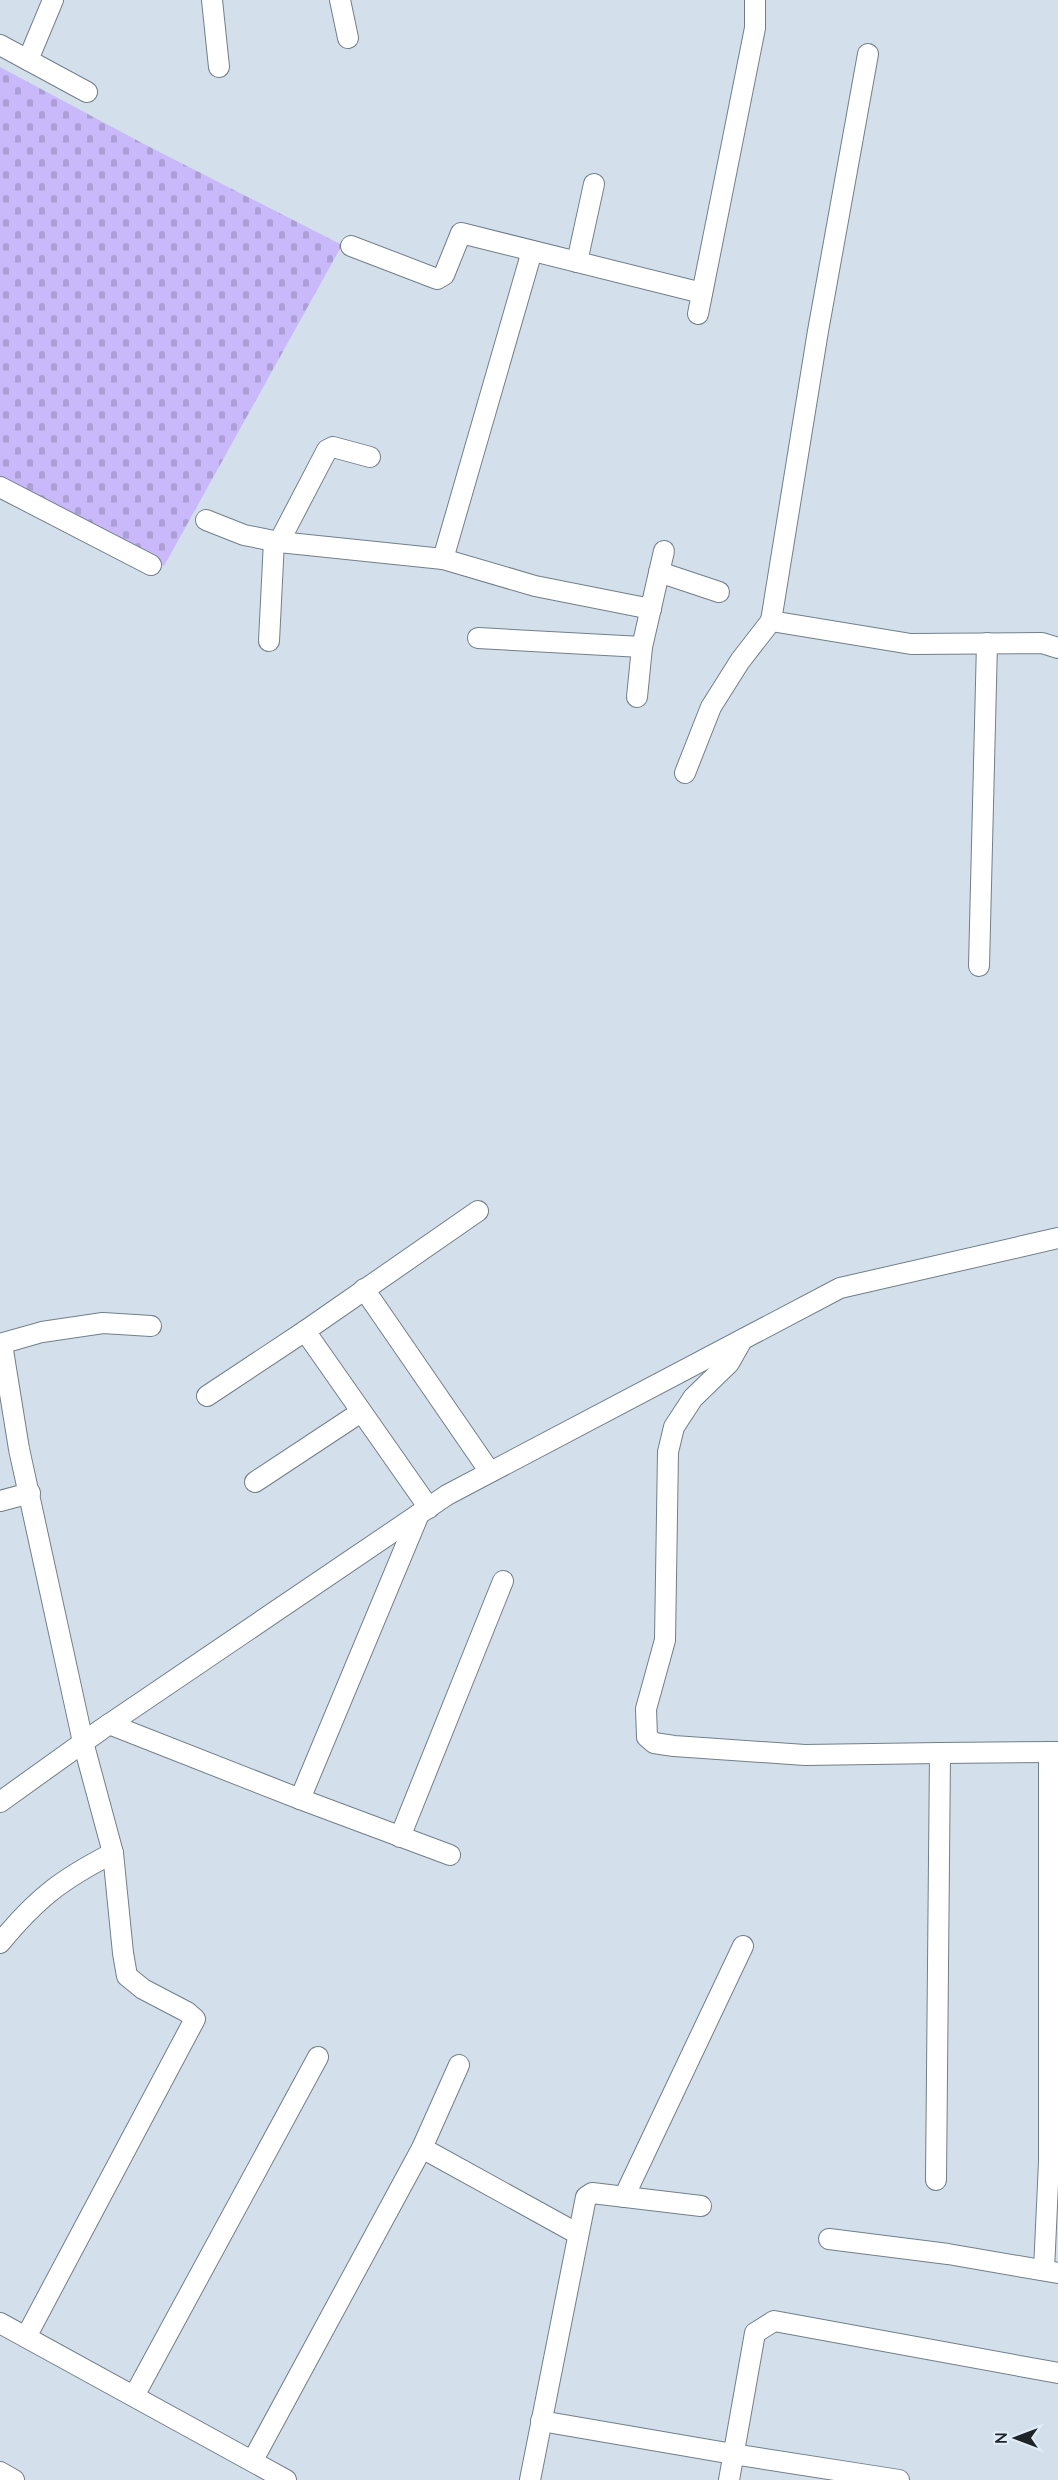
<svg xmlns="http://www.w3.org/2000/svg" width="1058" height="2480" font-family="Quicksand,sans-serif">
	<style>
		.cemetery { fill: url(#cemetery-stones) }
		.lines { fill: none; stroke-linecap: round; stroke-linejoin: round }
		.minor-casing { stroke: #727f89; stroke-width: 22 }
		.minor { stroke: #fff; stroke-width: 20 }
	</style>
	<defs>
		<pattern id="cemetery-stones" width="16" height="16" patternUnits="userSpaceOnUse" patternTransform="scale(1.5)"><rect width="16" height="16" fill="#c9b9fa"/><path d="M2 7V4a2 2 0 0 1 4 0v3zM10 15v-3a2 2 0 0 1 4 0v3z" fill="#ac9fd6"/></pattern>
	</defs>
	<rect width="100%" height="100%" fill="#d3e0ec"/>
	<polygon class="cemetery" points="0,67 142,143 342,245 164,566 0,480"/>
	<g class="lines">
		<defs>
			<g id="minor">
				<polyline points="212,0 219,67"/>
				<polyline points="340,0 348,38"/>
				<polyline points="0,45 87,92"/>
				<polyline points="868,54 818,331 771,621 911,644 1042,643 1058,648"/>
				<polyline points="28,60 53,0"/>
				<polyline points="351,246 437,279 444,275 461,233 702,293"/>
				<polyline points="577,262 594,184"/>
				<polyline points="698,314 755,28 755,0"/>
				<polyline points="0,487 151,565"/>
				<polyline points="206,520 244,535 279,542 443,559 535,586 651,609"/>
				<polyline points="279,542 327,450 333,447 370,457"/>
				<polyline points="443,559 532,251"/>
				<polyline points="659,572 719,592"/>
				<polyline points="478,638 642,647"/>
				<polyline points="269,641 274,541"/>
				<polyline points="637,697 642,647 664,551"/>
				<polyline points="685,773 711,707 740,661 771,621"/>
				<polyline points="979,966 987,643"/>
				<polyline points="364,1289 490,1472"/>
				<polyline points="305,1331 429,1508"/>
				<polyline points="742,1340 729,1363 693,1398 674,1427 668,1452 665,1640 646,1709 647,1737 654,1743 674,1746 805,1755 940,1753"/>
				<polyline points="0,1344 42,1332 103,1323 151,1326"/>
				<polyline points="2,1344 19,1449 83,1742 113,1853 123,1953 127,1976 143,1989 187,2012 195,2019 26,2337"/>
				<polyline points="207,1396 305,1331 478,1211"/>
				<polyline points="255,1482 361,1412"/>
				<polyline points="0,1501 30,1493"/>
				<polyline points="109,1724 300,1799 450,1855"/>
				<polyline points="300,1799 419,1514"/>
				<polyline points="0,1802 102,1729 447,1495 840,1288 1058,1238"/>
				<polyline points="400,1837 503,1581"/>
				<path d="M0 1943C37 1898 62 1879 113 1853"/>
				<polyline points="422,2148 578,2234"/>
				<polyline points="936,2180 940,1753 1058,1752"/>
				<polyline points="624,2197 743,1946"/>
				<polyline points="829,2239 948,2254 1058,2273"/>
				<polyline points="1044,2270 1049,2162 1049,1752"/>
				<polyline points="0,2323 286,2480"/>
				<polyline points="134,2396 318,2057"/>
				<polyline points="541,2421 733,2454 899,2480"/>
				<polyline points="253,2460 422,2148 459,2065"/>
				<polyline points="0,2472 14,2480"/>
				<polyline points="530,2480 586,2197 592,2193 701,2206"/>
				<polyline points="729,2480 755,2333 774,2321 1058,2373"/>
			</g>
		</defs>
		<use href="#minor" class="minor-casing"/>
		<use href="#minor" class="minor"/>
	</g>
	<g transform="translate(1016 2438) rotate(270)" stroke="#e0edf9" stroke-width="4.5" paint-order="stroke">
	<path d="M0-4.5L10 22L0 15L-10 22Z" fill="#1f2428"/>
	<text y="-9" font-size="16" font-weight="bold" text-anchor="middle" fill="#1f2428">N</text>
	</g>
</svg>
